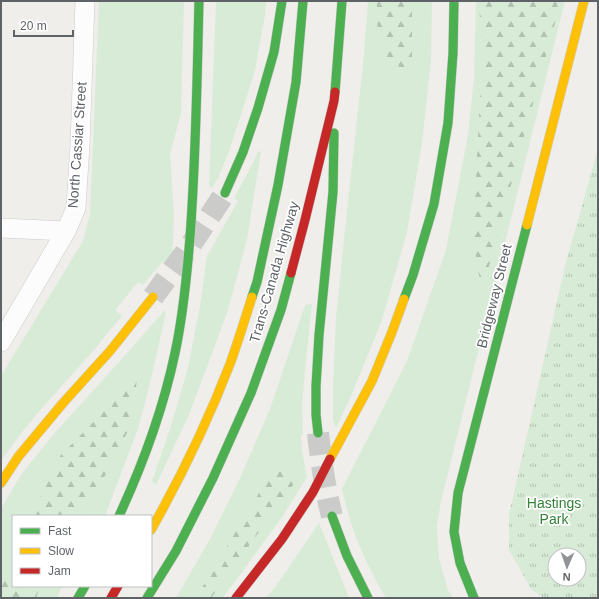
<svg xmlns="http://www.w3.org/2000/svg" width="599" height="599" font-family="Helvetica,sans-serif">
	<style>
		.grass { fill: #d8ebd6 }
		.forest { fill: url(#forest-firs) }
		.park { fill: url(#park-tufts); fill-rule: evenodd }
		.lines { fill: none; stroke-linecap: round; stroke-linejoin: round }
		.highway-tunnel { stroke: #cbcbca; stroke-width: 22; stroke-dasharray: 22 11; stroke-linecap: butt }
		.street-casing { stroke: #cbcccc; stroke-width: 20 }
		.fast-casing { stroke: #cacacb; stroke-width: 10 }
		.slow-casing { stroke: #cacacb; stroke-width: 10 }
		.jam-casing { stroke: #cacacb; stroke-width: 10 }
		.street { stroke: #fdfcfc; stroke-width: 19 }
		.fast { stroke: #4caf50; stroke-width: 9 }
		.slow { stroke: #ffc107; stroke-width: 9 }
		.jam { stroke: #c62828; stroke-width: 9 }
		.labels { text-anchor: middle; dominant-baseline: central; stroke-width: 3.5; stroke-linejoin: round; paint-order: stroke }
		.street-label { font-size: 14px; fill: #5f6368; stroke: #fff }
		.park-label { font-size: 14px; fill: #348238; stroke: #fff }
	</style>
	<defs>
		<pattern id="forest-firs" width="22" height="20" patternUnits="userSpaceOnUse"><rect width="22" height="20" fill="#d8ebd6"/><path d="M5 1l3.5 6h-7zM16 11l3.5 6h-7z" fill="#b2c2b1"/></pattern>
		<pattern id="park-tufts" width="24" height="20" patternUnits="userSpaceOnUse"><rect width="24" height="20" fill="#d8ebd6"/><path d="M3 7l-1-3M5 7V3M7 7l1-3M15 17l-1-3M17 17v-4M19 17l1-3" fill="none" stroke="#b2c2b1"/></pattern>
	</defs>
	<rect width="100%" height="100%" fill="#efeeea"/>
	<g class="grass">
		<path d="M99 1H184L181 113 170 154 174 213 172 269 162 262 143 285 138 282 115 310 122 316C112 327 103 339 94 350 62 386 28 421 1 461V376L83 241 90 214Z"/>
		<polygon points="216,1 266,1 265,15 255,70 241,115 228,154 218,178 212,188 209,186"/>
		<polygon points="368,1 432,1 431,61 422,143 407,232 382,320 351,396 336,428 333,420 333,387 336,317 346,220 364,55"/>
		<path d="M476 1H565L441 501 437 526 439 559 448 590 453 598H386C366 565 350 528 342 489L407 361 446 250 468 135 474 78Z"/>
		<polygon points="258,151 261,152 247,239 228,310 207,367 188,417 156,485 152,481 170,429 188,368 200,306 207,256 238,201 234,198 254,161"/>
		<polygon points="312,304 305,370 302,406 303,433 301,436 302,451 307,477 282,517 234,583 222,598 176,598 210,539 240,478 270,409 305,305"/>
		<polygon points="165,310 166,312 152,375 139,426 105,516 13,516 13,586 62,586 57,598 1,598 1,509 21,475 52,436 129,351"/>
		<polygon points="319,523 349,598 266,598 276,586"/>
	</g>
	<g class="forest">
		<polygon points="377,1 412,1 412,72 388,62 377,24"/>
		<polygon points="479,1 558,1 556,19 482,292 473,241 482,56"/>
		<polygon points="137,378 132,423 92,501 77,516 31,516 60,456"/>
		<polygon points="279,460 296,481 211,598 197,598 197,596"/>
		<polygon points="13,556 13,586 40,586 36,598 1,598 1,587"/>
	</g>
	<path class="park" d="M598 149V598H543L531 589 509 550V515L565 266ZM555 555H579V579H555Z"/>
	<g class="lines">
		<g class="highway-tunnel">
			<polyline points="153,297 188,249 225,193"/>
			<path d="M318 433C321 461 325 489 332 516"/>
		</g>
		<defs>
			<g id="street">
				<polyline points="1,228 66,231"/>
				<polyline points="1,342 66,231 76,208 80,145 85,1"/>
			</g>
			<g id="fast">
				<polyline points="335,92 342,1"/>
				<polyline points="225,193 243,152 258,108 274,52 282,1"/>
				<polyline points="252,297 257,282 278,185 296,82 303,1"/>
				<polyline points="404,299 413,275 434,204 448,123 453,53 454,1"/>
				<polyline points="318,433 316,415 316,386 319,335 333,192 334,133"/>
				<path d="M119 516C143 464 163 410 175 353 183 316 187 275 190 237 196 158 197 80 199 1"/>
				<polyline points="332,516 347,556 368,598"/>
				<polyline points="78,598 85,586"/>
				<polyline points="147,598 176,551 213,478 251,393 281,310 291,273"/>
				<polyline points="474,598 460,563 454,532 458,493 527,225"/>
			</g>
			<g id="slow">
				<polyline points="527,225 584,1"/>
				<polyline points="330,459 372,381 392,332 404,299"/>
				<polyline points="1,483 18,457 63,403 110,351 153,297"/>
				<path d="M151 530C181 477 208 421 230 364 238 342 245 319 252 297"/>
			</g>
			<g id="jam">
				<polyline points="291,273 305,220 334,101 335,92"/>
				<polyline points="111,598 118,586"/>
				<polyline points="236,598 282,539 313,492 330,459"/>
			</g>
		</defs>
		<use href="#street" class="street-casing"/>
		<use href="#fast" class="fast-casing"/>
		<use href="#slow" class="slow-casing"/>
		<use href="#jam" class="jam-casing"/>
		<use href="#street" class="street"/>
		<use href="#fast" class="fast"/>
		<use href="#slow" class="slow"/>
		<use href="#jam" class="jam"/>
	</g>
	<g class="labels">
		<g class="street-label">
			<text transform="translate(77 145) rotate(-86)">North Cassiar Street</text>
			<text transform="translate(274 272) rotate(-74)">Trans-Canada Highway</text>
			<text transform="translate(494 296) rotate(-76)">Bridgeway Street</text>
		</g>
		<g class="park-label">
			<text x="554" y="503">Hastings<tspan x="554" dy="16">Park</tspan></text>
		</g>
	</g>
	<rect width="599" height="599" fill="none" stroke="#5f6368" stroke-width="4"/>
	<rect x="12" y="515" width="140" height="72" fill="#ffffff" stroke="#bfc1c3"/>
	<rect x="20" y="528" width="20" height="6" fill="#4caf50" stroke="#bfc1c3"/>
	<text x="48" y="535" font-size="12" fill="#5f6368">Fast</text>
	<rect x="20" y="548" width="20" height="6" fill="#ffc107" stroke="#bfc1c3"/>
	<text x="48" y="555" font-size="12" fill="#5f6368">Slow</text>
	<rect x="20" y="568" width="20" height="6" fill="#c62828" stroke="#bfc1c3"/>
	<text x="48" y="575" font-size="12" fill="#5f6368">Jam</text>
	<g transform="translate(567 567) rotate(182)"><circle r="19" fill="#ffffff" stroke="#bfc1c3"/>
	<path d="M0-3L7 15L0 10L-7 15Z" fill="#919496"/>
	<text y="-6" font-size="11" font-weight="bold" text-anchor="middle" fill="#5f6368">N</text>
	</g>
	<path d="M14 30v6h59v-6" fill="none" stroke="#5f6368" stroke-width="2"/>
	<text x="20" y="30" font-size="12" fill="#5f6368" stroke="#ffffff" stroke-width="3" paint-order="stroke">20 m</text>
</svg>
